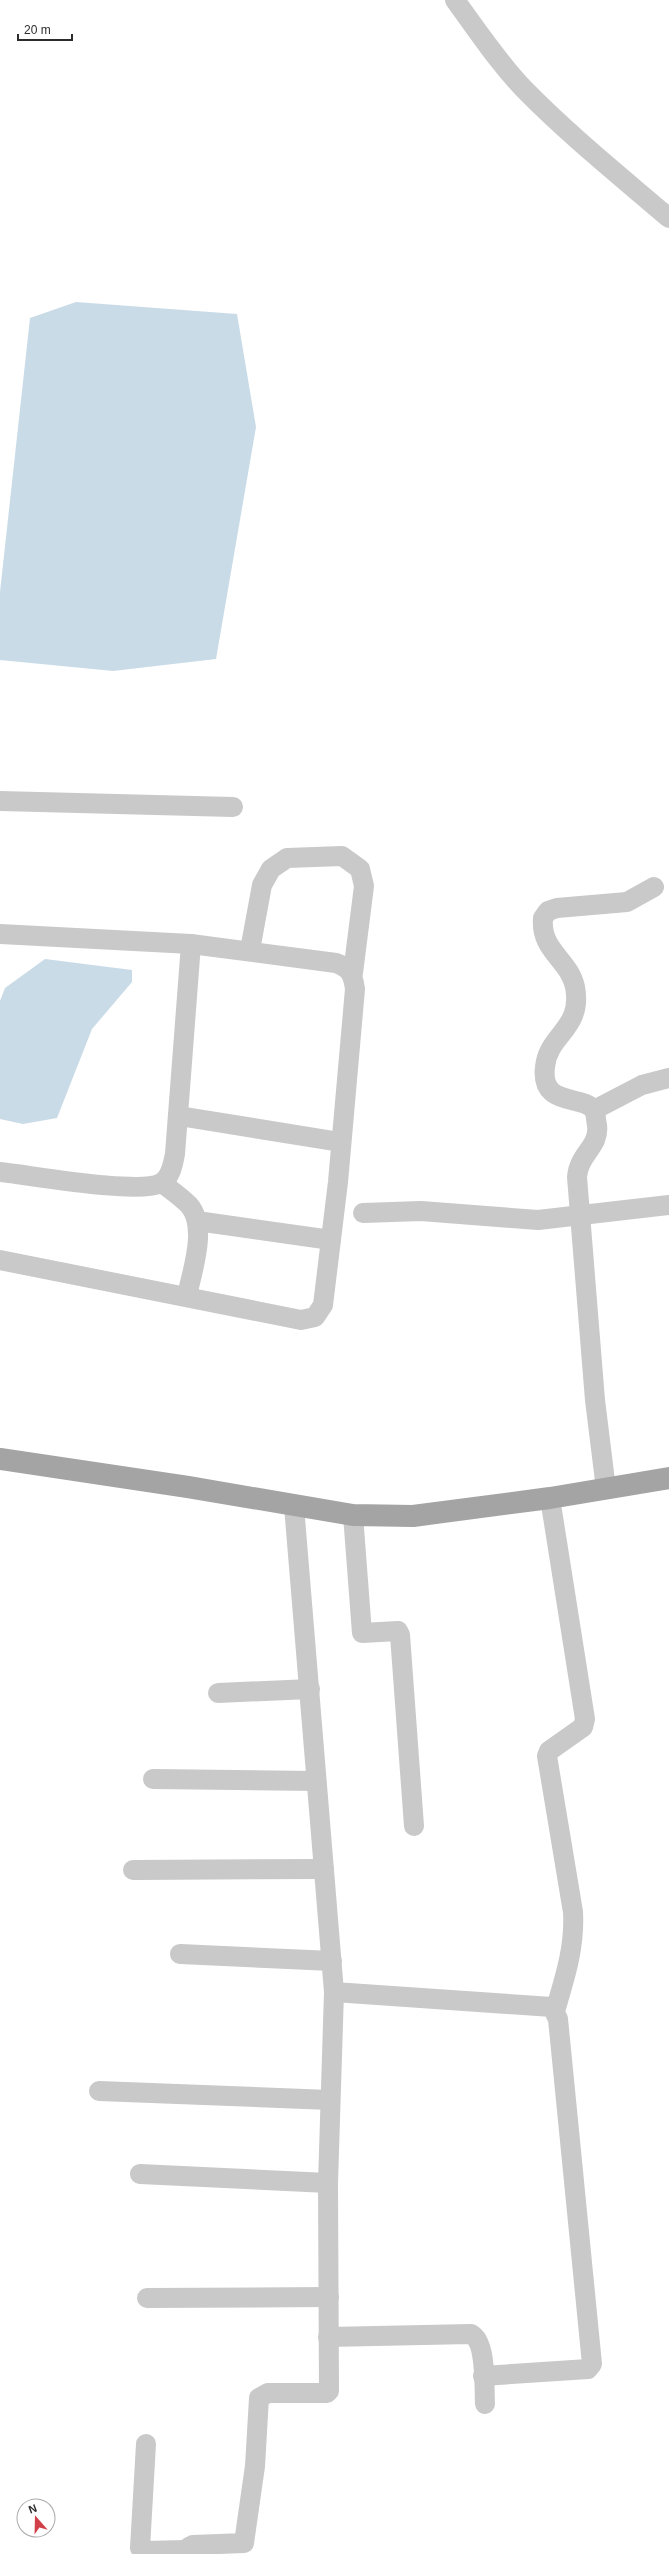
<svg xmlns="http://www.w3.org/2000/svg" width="669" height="2554" font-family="Arial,sans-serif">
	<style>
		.water { fill: #c9dbe7 }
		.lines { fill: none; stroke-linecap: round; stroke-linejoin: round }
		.minor { stroke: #c9c9c9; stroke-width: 20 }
		.major { stroke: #a4a4a4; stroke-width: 22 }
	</style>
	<rect width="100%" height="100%" fill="#fff"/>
	<g class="water">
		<polygon points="76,302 237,314 256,427 216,659 113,671 0,660 0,592 30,318"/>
		<polygon points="45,959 132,970 132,982 92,1029 57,1118 23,1124 0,1119 0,1001 5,988"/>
	</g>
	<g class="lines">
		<g class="minor">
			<path d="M455 0C477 30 498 62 524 89 569 135 620 176 669 218"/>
			<polyline points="0,801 233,807"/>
			<path d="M0 934 191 944 336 963C350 968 353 974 355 989L338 1182 323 1305 315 1317 301 1320 0 1260"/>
			<polyline points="250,950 262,885 271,869 287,858 342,856 360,869 364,886 353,973"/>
			<polyline points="594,1110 642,1085 669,1078"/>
			<polyline points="179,1116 340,1142"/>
			<path d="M0 1172C30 1175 139 1195 161 1183 171 1178 173 1164 175 1154L191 944"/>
			<path d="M162 1183C171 1190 181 1197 189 1205 208 1227 192 1271 187 1296"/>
			<polyline points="363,1213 421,1211 538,1220 669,1205"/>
			<polyline points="197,1221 331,1240"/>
			<path d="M606 1489 595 1400 577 1177C579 1153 600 1147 597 1125 596 1121 596 1114 594 1110 583 1094 540 1108 545 1067 548 1034 583 1029 575 987 569 959 540 951 543 918L548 911 557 908 627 902 654 887"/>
			<path d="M550 1498 585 1719 583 1727 549 1751 547 1756 573 1912C575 1947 565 1977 555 2011"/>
			<polyline points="294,1506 334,1992 552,2007 558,2019 592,2364 588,2369 483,2376"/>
			<polyline points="353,1515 362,1633 398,1631 400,1635 414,1826"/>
			<polyline points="218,1693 310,1689"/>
			<polyline points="153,1779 316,1781"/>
			<polyline points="133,1870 324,1869"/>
			<polyline points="180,1954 332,1961"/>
			<polyline points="99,2091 330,2100"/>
			<polyline points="140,2174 328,2183"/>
			<polyline points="147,2298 329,2297"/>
			<path d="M328 2337 471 2334C487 2342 484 2388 485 2404"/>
			<polyline points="146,2444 140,2548 144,2551 186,2550"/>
			<polyline points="186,2554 189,2547 193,2545 244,2543 255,2466 259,2398 268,2393 327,2393 329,2391 328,2183 334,1992"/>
		</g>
		<polyline class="major" points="0,1459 188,1487 353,1515 413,1516 550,1498 669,1478"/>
	</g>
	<g transform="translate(36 2518) rotate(340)"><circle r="19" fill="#ffffff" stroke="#ababab"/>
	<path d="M0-3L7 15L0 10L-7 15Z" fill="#d14049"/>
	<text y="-6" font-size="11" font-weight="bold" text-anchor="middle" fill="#2c2c2c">N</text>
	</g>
	<path d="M18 34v6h54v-6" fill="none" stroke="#2c2c2c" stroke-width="2"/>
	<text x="24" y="34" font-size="12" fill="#2c2c2c" stroke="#ffffff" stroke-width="3" paint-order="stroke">20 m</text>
</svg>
